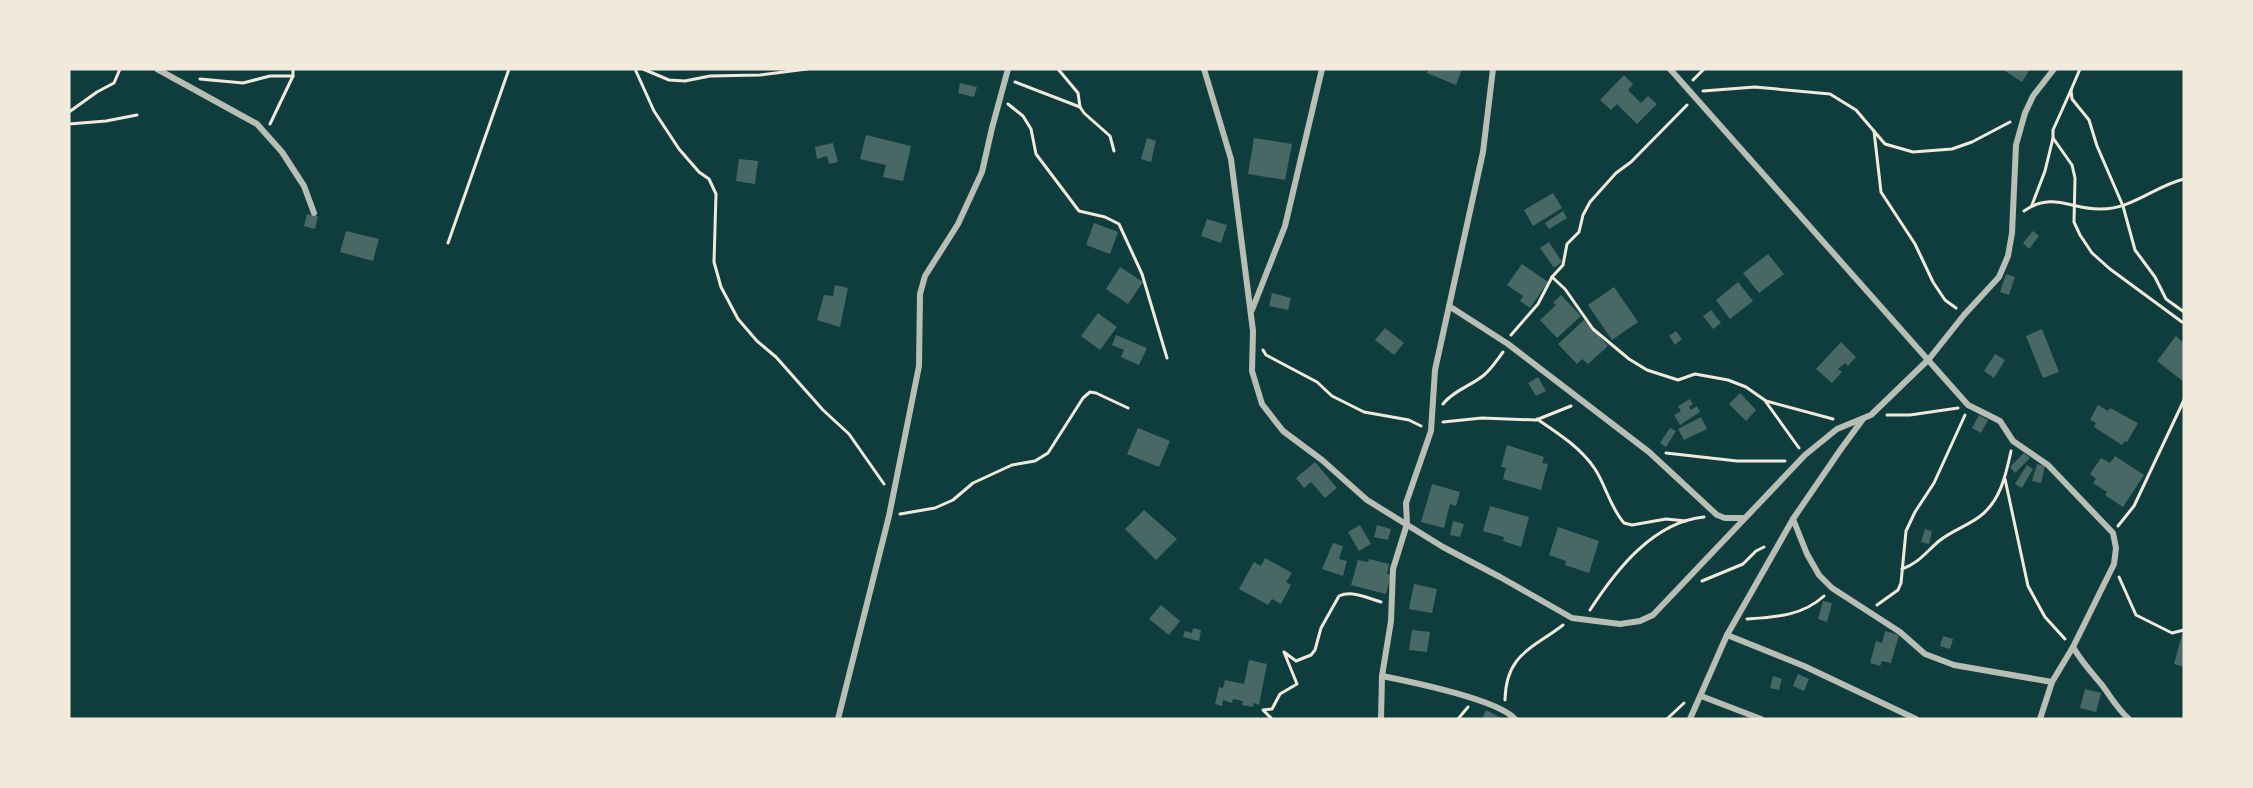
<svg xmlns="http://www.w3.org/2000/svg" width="2253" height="788" font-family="Lato,sans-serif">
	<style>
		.building { fill: #486865 }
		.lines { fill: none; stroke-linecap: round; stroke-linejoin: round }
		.path { stroke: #f1e9da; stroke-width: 3 }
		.minor { stroke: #b8beb3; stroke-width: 6 }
	</style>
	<rect width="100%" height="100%" fill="#0f3d3e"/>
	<g class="building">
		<polygon points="1429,69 1462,69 1456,85 1427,73"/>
		<polygon points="2002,69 2030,69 2022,82"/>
		<polygon points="1624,75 1633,84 1628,90 1641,103 1648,96 1657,104 1637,124 1617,104 1611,110 1600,100"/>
		<polygon points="960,83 977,87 974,97 958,93"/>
		<polygon points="866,135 911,146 903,181 883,177 886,165 860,159"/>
		<polygon points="1147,138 1156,141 1151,162 1141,159"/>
		<polygon points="1254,138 1292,144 1285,180 1248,174"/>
		<polygon points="833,143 838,162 829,164 827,156 817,159 815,147"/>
		<polygon points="739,159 758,161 755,184 736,181"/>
		<polygon points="1553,193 1562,208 1533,226 1524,210"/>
		<polygon points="1563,211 1567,218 1549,229 1545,223"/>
		<polygon points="307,214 318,216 315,229 304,226"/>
		<polygon points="1207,219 1227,225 1221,243 1201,236"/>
		<polygon points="1094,223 1118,232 1110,254 1086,245"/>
		<polygon points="346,231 379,239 373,261 340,252"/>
		<polygon points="2033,231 2039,236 2029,249 2023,243"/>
		<polygon points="1549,242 1562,262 1554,268 1540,248"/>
		<polygon points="1768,254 1784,274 1759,293 1743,273"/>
		<polygon points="1522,264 1548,282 1530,308 1520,301 1523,296 1507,285"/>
		<polygon points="1120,267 1143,282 1128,304 1106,289"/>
		<polygon points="2006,274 2015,277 2009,295 2000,292"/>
		<polygon points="1738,282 1753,301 1730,319 1716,300"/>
		<polygon points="835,285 848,288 840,327 817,320 824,295 833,296"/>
		<polygon points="1614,287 1638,322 1612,340 1588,305"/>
		<polygon points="1272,293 1291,298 1288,310 1269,306"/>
		<polygon points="1561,295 1581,316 1557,338 1540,320 1556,305 1553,303"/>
		<polygon points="1711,310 1721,323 1713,329 1703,316"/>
		<polygon points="1098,313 1117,327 1100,350 1081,336"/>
		<polygon points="1584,320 1608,346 1588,364 1582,359 1577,364 1558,344"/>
		<polygon points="1385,328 1404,343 1394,355 1375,340"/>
		<polygon points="2042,329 2059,372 2043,378 2026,336"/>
		<polygon points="1676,331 1682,339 1675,345 1669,336"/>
		<polygon points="1116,335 1147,348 1139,365 1121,357 1124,350 1112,345"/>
		<polygon points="2176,336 2184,343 2184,382 2157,361"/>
		<polygon points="1841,342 1856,357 1848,366 1845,363 1838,369 1842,372 1832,383 1816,369"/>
		<polygon points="1995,354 2005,360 1994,378 1984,371"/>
		<polygon points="1538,377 1546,391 1536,396 1528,383"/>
		<polygon points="1740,393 1756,410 1746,421 1729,404"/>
		<polygon points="1690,399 1693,404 1689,407 1691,410 1697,406 1700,412 1680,425 1674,415 1681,411 1678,406"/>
		<polygon points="2098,405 2108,411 2110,408 2138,423 2127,442 2125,441 2122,445 2094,427 2096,423 2090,420"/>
		<polygon points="1979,415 1988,420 1981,433 1972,428"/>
		<polygon points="1701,417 1707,429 1684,440 1678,429"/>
		<polygon points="1138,428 1170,441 1159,467 1127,454"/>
		<polygon points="1670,428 1676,431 1666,447 1660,443"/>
		<polygon points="1507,445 1544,457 1542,463 1548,464 1541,490 1503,479 1506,468 1501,467"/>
		<polygon points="2024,453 2030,458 2015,473 2010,467"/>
		<polygon points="2115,456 2144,475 2123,507 2105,495 2107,492 2093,483 2096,479 2090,474 2101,458 2110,463"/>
		<polygon points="1315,462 1337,488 1325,498 1311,482 1304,488 1296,478"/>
		<polygon points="2037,464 2045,466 2041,483 2032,481"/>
		<polygon points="2027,465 2033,469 2022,488 2015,484"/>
		<polygon points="1432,484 1460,492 1456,506 1450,504 1444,528 1421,522"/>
		<polygon points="1490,506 1529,517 1521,547 1503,541 1504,537 1483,531"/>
		<polygon points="1144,510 1177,539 1156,560 1125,529"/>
		<polygon points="1453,521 1464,524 1460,537 1450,535"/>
		<polygon points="1360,525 1371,544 1359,551 1348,532"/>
		<polygon points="1377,525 1391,529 1388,540 1374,537"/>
		<polygon points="1558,527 1599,541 1589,573 1565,565 1566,561 1549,555"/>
		<polygon points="1925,529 1932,531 1929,544 1921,542"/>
		<polygon points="1333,543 1343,546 1339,559 1347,561 1343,576 1322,569"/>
		<polygon points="1265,558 1292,573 1286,582 1291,585 1281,604 1272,599 1268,605 1239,589 1254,562 1261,566"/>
		<polygon points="1369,559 1389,564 1387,574 1391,575 1386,594 1351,585 1358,560 1368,562"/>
		<polygon points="1414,584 1437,589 1432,613 1409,609"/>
		<polygon points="1823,601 1832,603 1827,622 1818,619"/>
		<polygon points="1161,605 1180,621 1169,635 1149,619"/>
		<polygon points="1193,628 1201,630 1199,641 1183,637 1185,631 1192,633"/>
		<polygon points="1412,630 1430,632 1427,652 1409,650"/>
		<polygon points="1885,631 1899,635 1891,663 1882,661 1880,666 1870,663 1876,641 1882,643"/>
		<polygon points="2182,635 2184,635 2184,667 2174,664"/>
		<polygon points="1943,636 1953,639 1950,649 1940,646"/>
		<polygon points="1249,660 1267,664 1259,705 1254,703 1253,707 1242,705 1243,701 1233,699 1232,703 1223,700 1222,706 1215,704 1219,687 1223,688 1225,680 1244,684"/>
		<polygon points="1798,674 1809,679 1804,691 1793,686"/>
		<polygon points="1773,676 1782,679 1779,690 1770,688"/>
		<polygon points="2085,689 2101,693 2096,712 2080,708"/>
		<polygon points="1486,710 1503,719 1482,719"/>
	</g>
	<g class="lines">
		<g class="path">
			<polyline points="635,69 654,111 679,149 699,172 709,179 716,194 714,262 721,287 738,319 757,341 776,357 823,410 849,434 884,484"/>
			<polyline points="643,69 669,80 685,81 710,76 760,75 807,69"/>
			<polyline points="1058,69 1078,93 1080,107 1084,113 1110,136 1114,151"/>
			<polyline points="2080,69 2071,90 2072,99 2089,120 2097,146 2123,206 2135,250 2155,277 2166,299 2184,312"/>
			<polyline points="200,79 243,83 270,76 293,76"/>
			<polyline points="1693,80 1704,69"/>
			<polyline points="1015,82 1080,107"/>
			<polyline points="2071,90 2053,130 2053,138 2072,165 2075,178 2074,222 2080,235 2092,253 2110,269 2182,322"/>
			<polyline points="1703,91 1755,87 1830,94 1856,110 1885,144 1913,152 1952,149 1972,142 2010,122"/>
			<polyline points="1008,104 1023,116 1031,129 1036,154 1079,211 1105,217 1119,224 1142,274 1167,358"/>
			<polyline points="69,112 97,92 114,83 120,69"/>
			<polyline points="69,124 106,121 137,115"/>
			<polyline points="270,124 293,76 293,69"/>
			<polyline points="1874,131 1881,192 1915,244 1933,282 1945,300 1956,308"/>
			<polyline points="2032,205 2045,171 2053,138"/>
			<path d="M2024 211C2053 191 2072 210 2101 209 2132 209 2155 186 2184 179"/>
			<polyline points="448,243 509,69"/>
			<polyline points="1552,277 1565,289 1593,329 1629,359 1647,370 1678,380 1695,374 1728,380 1746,387 1766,401 1833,419"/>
			<polyline points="1511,335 1538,304 1552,277 1563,265 1567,244 1579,232 1583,215 1590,202 1616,173 1631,162 1687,105"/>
			<polyline points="1263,350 1266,355 1317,382 1332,396 1364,412 1409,420 1421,426"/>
			<polyline points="1766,402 1799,448"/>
			<path d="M1443 404C1454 390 1471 386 1484 375 1492 368 1497 360 1503 352"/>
			<polyline points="1887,415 1910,415 1958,408"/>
			<path d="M1537 419C1558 433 1581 448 1595 469 1606 486 1610 507 1624 523L1632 525 1666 519 1686 521"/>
			<polyline points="1443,422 1482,418 1536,420 1571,406"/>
			<polyline points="1666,453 1737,461 1785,461"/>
			<polyline points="2005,479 2028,586 2045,617 2065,639"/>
			<polyline points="900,514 935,508 953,500 973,483 1012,465 1035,461 1048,453 1083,398 1090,392 1096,393 1128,408"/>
			<polyline points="2118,526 2134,506 2184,400"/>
			<path d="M1902 569C1919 563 1926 552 1939 541 1951 531 1967 526 1979 517 2000 502 2006 475 2011 451"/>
			<polyline points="2119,577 2136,615 2172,633 2184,630"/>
			<polyline points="1702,581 1743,564 1756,551 1764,547"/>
			<polyline points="1877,605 1898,590 1901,583 1906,531 1915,512 1934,483 1965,415"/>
			<path d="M1590 610C1616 570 1653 522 1704 517"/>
			<path d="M1747 619C1776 617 1802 616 1824 596"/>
			<path d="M1505 700C1506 654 1532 649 1563 625"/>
			<path d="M1272 719 1263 710 1272 709 1280 694 1297 684 1284 652 1296 661 1311 655 1315 650 1321 628 1339 596C1352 590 1368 598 1381 602"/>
			<polyline points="1458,719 1468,707"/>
			<polyline points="1667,719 1684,703"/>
		</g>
		<g class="minor">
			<polyline points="157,69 257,124 282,152 304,186 314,213"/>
			<polyline points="1204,69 1231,159 1253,331 1252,371 1262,404 1283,431 1322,460 1367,500 1443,547 1500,577 1572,618 1620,624 1640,621 1653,615 1805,455 1837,429 1871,415 1929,359 1964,315 1999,277 2008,256 2012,233 2016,145 2025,113 2033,96 2054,69"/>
			<path d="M1670 69 1968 405 2000 421 2013 441 2048 465 2113 533 2116 548 2114 564 2073 647C2081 661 2091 672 2102 685 2111 697 2118 710 2129 719"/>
			<polyline points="1449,306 1508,344 1649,452 1717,515 1725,518 1743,518"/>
			<polyline points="1252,310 1285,226 1322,69"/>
			<polyline points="1793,519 1807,554 1819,575 1832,588 1900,632 1925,654 1954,665 2052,682"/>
			<polyline points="1727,635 1804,666 1916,719"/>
			<path d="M1382 676C1412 682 1497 699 1515 719"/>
			<polyline points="1701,696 1761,719"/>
			<polyline points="838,719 889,516 919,366 920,294 925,276 958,224 982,172 992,128 1008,69"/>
			<polyline points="1381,719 1382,676 1391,621 1393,569 1407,524 1406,503 1431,431 1435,370 1483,152 1493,69"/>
			<polyline points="1690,719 1727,635 1793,519 1841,449 1863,419"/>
			<polyline points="2040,719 2052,682 2073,647"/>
		</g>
	</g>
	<rect width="2253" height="788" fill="none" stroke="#f1e9da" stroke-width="141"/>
</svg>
